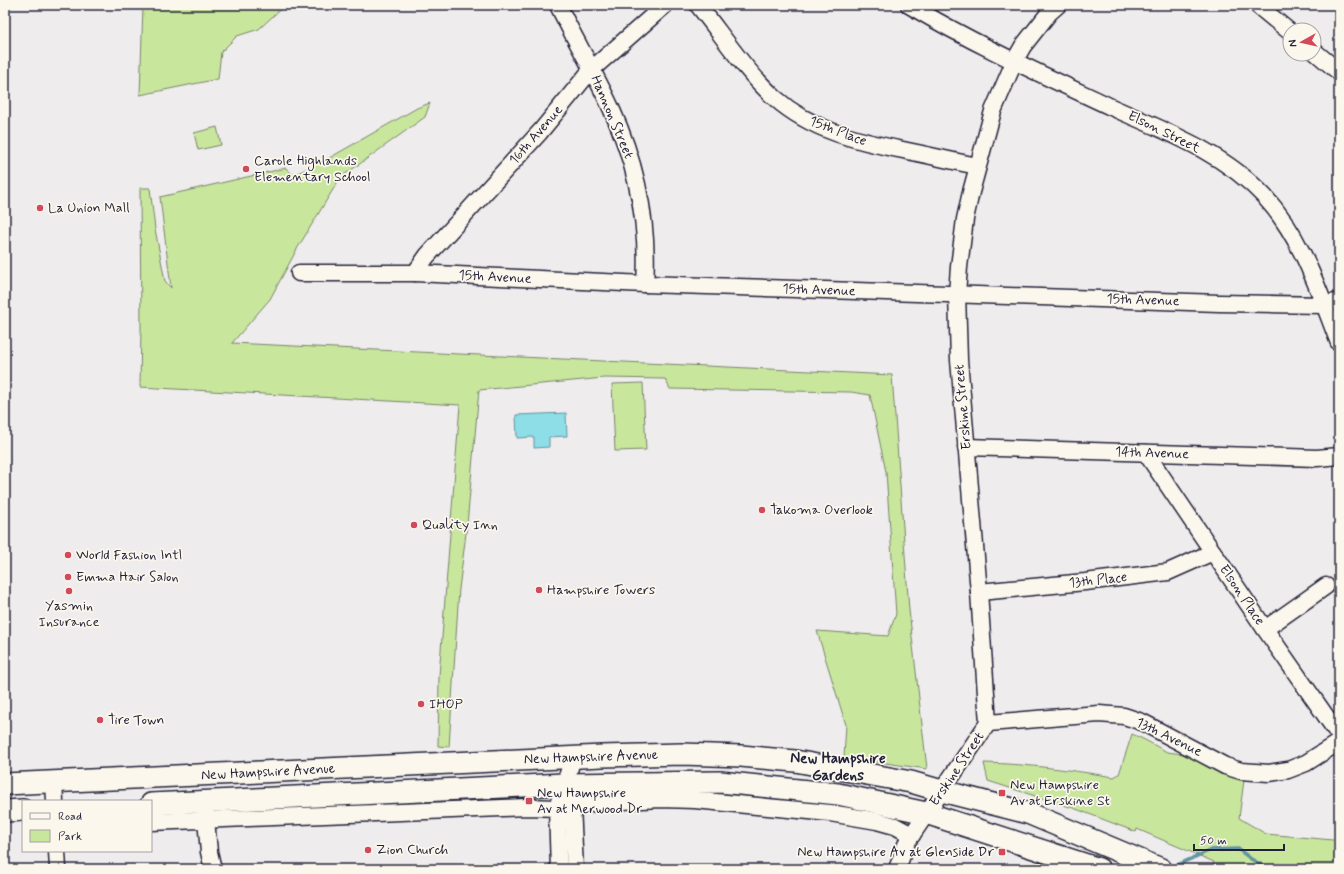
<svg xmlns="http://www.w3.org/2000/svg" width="1344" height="874" font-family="Mynerve,sans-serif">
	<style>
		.green { fill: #c9e69d; stroke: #76846c }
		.water { fill: #8ddee6; stroke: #6293a2 }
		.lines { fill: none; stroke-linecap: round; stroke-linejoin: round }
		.stream { stroke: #6293a2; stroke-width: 3.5 }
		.minor-casing { stroke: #22223b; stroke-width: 19 }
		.major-casing { stroke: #22223b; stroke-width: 24 }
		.minor { stroke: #fbf7ec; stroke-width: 16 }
		.major { stroke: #fbf7ec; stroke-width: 21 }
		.poi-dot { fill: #d1495b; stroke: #fbf7ec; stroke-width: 1.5 }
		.labels { text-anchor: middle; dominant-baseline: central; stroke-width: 3.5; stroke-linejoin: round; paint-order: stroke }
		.street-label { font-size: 14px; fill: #22223b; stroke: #fbf7ec }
		.poi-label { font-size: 14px; fill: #22223b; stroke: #fbf7ec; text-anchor: start }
		.neighbourhood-label { font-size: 15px; font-weight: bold; fill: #22223b; stroke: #fbf7ec }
	</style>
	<rect width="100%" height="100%" fill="#efeced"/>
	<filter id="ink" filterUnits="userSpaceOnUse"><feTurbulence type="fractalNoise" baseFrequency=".025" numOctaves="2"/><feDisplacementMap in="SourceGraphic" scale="8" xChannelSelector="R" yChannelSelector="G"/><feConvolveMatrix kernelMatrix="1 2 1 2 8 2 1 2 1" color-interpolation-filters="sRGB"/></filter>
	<g filter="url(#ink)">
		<g class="green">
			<polygon points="143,5 285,5 259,29 237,36 221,52 218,79 140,95"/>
			<polygon points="430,103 425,117 340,178 297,249 270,299 232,343 892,375 909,610 927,769 844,757 846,725 817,631 888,636 896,614 886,472 870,395 851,392 670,389 665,379 604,378 479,390 467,525 459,589 449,747 438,746 439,676 460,405 140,387 141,328 140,188 150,188 155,229 165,281 171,288 160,197 286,168 293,175 324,161 417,108"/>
			<polygon points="217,127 221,145 198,150 194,133"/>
			<polygon points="643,383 646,450 615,451 612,384"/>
			<path d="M1132 734 1145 740 1167 752 1183 754 1244 780 1239 818 1266 834 1333 840 1339 839V869H1224L1213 865 1214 862 1137 829 1136 832 1076 809 988 781 984 763C1028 764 1071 770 1114 777L1119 774Z"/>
		</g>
		<polygon class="water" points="566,413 567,436 549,437 549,447 534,448 534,437 517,438 516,415"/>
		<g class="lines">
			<polyline class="stream" points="1168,869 1211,850 1238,849 1251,859 1269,869"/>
			<defs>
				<g id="minor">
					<path d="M558 5C575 40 595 73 611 108 636 163 649 223 645 284"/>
					<path d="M698 5C723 36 745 71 775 98 811 130 857 141 903 150 928 155 952 161 977 166"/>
					<path d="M909 5C974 44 1043 75 1111 107 1165 131 1223 152 1264 196 1302 237 1319 292 1339 343"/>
					<polyline points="1257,5 1290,32"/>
					<polyline points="1314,51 1339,72"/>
					<polyline points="299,273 415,273 645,284 1219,303 1324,305 1339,301"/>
					<polyline points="415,273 427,256 540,132 591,70 665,5"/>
					<polyline points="966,447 1317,458 1339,456"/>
					<polyline points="1146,453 1265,629 1339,735"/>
					<polyline points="979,592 1085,582 1168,572 1213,552"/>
					<polyline points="1265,629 1326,586"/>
					<polyline points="988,723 1099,714 1124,716 1142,722 1225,766 1241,771 1269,773 1288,770 1306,763 1339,742"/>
					<polyline points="54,781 55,801"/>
					<polyline points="569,797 572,806 575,869"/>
					<polyline points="205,809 209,852 213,869"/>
					<polyline points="151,822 527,807 557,808 603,802 661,799 695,800 830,813 877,821 895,826 912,835"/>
					<polyline points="57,851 58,869"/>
					<polyline points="559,869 557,808 573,758"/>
					<polyline points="897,869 907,842 988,723 979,592 959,360 957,294 959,267 965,219 971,192 993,111 1015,60 1023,46 1049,13 1058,5"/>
				</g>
				<g id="major">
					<polyline points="5,784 602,756 682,754 741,756 795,761 911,782 942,791 1028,813 1161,869"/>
					<polyline points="151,804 564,784 720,782 838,794 926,813 1099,869"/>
					<polyline points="5,811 23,810"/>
				</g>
			</defs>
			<use href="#minor" class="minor-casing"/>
			<use href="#major" class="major-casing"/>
			<use href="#minor" class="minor"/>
			<use href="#major" class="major"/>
		</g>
	</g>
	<g class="poi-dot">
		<circle cx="246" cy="169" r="4"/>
		<circle cx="40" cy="208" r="4"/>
		<circle cx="762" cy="510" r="4"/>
		<circle cx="414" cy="525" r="4"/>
		<circle cx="68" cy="555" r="4"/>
		<circle cx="68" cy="577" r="4"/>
		<circle cx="539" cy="590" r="4"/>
		<circle cx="69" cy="591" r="4"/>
		<circle cx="421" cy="704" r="4"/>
		<circle cx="100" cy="720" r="4"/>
		<rect x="998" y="789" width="8" height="8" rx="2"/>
		<rect x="525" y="797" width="8" height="8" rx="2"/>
		<circle cx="368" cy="850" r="4"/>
		<rect x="998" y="848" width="8" height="8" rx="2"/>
	</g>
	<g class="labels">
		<g class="street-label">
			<text transform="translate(612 117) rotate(67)">Hannon Street</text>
			<text transform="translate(838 131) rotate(21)">15th Place</text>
			<text transform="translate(1164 132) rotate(26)">Elson Street</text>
			<text transform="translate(536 135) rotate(-49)">16th Avenue</text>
			<text transform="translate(495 277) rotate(3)">15th Avenue</text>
			<text transform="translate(819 290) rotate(2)">15th Avenue</text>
			<text transform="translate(1143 300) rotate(2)">15th Avenue</text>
			<text transform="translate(963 407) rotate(-95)">Erskine Street</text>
			<text transform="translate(1152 453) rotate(2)">14th Avenue</text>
			<text transform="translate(1098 580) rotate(-6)">13th Place</text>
			<text transform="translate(1242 595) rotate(56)">Elson Place</text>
			<text transform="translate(1169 737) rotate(26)">13th Avenue</text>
			<text transform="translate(591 757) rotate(-2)">New Hampshire Avenue</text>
			<text transform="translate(957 769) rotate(-56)">Erskine Street</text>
			<text transform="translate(268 772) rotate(-3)">New Hampshire Avenue</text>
		</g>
		<g class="poi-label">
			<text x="254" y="161">Carole Highlands<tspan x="254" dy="16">Elementary School</tspan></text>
			<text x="48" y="208">La Union Mall</text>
			<text x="770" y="510">Takoma Overlook</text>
			<text x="422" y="525">Quality Inn</text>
			<text x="76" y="555">World Fashion Intl</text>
			<text x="76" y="577">Emma Hair Salon</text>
			<text x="547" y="590">Hampshire Towers</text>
			<text x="69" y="606" text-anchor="middle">Yasmin<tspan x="69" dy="16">Insurance</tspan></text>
			<text x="429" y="704">IHOP</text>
			<text x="108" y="720">Tire Town</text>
			<text x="1010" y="785">New Hampshire<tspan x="1010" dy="16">Av at Erskine St</tspan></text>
			<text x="537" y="793">New Hampshire<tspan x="537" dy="16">Av at Merwood Dr</tspan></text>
			<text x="376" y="850">Zion Church</text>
			<text x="994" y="852" text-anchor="end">New Hampshire Av at Glenside Dr</text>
		</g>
		<g class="neighbourhood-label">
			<text x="838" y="759">New Hampshire<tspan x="838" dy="17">Gardens</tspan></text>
		</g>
	</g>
	<rect width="1344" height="874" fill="none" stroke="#fbf7ec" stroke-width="20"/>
	<rect x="10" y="10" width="1324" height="854" fill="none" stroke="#22223b" stroke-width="1.5" filter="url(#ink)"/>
	<rect x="22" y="800" width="130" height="52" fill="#fbf7ec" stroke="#a4a2a5"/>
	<rect x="30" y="813" width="20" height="6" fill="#fbf7ec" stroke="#a4a2a5"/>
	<text x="58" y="820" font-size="12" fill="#22223b">Road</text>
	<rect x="30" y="830" width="20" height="12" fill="#c9e69d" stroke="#a4a2a5"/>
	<text x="58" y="840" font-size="12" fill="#22223b">Park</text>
	<g transform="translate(1302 42) rotate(262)"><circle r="19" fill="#fbf7ec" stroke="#a4a2a5"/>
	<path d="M0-3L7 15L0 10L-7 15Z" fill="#d1495b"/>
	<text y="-6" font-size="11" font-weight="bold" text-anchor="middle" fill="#22223b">N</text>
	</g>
	<path d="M1194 844v6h90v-6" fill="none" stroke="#22223b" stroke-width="2"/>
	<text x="1200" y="844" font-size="12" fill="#22223b" stroke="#fbf7ec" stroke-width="3" paint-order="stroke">50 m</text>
</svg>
